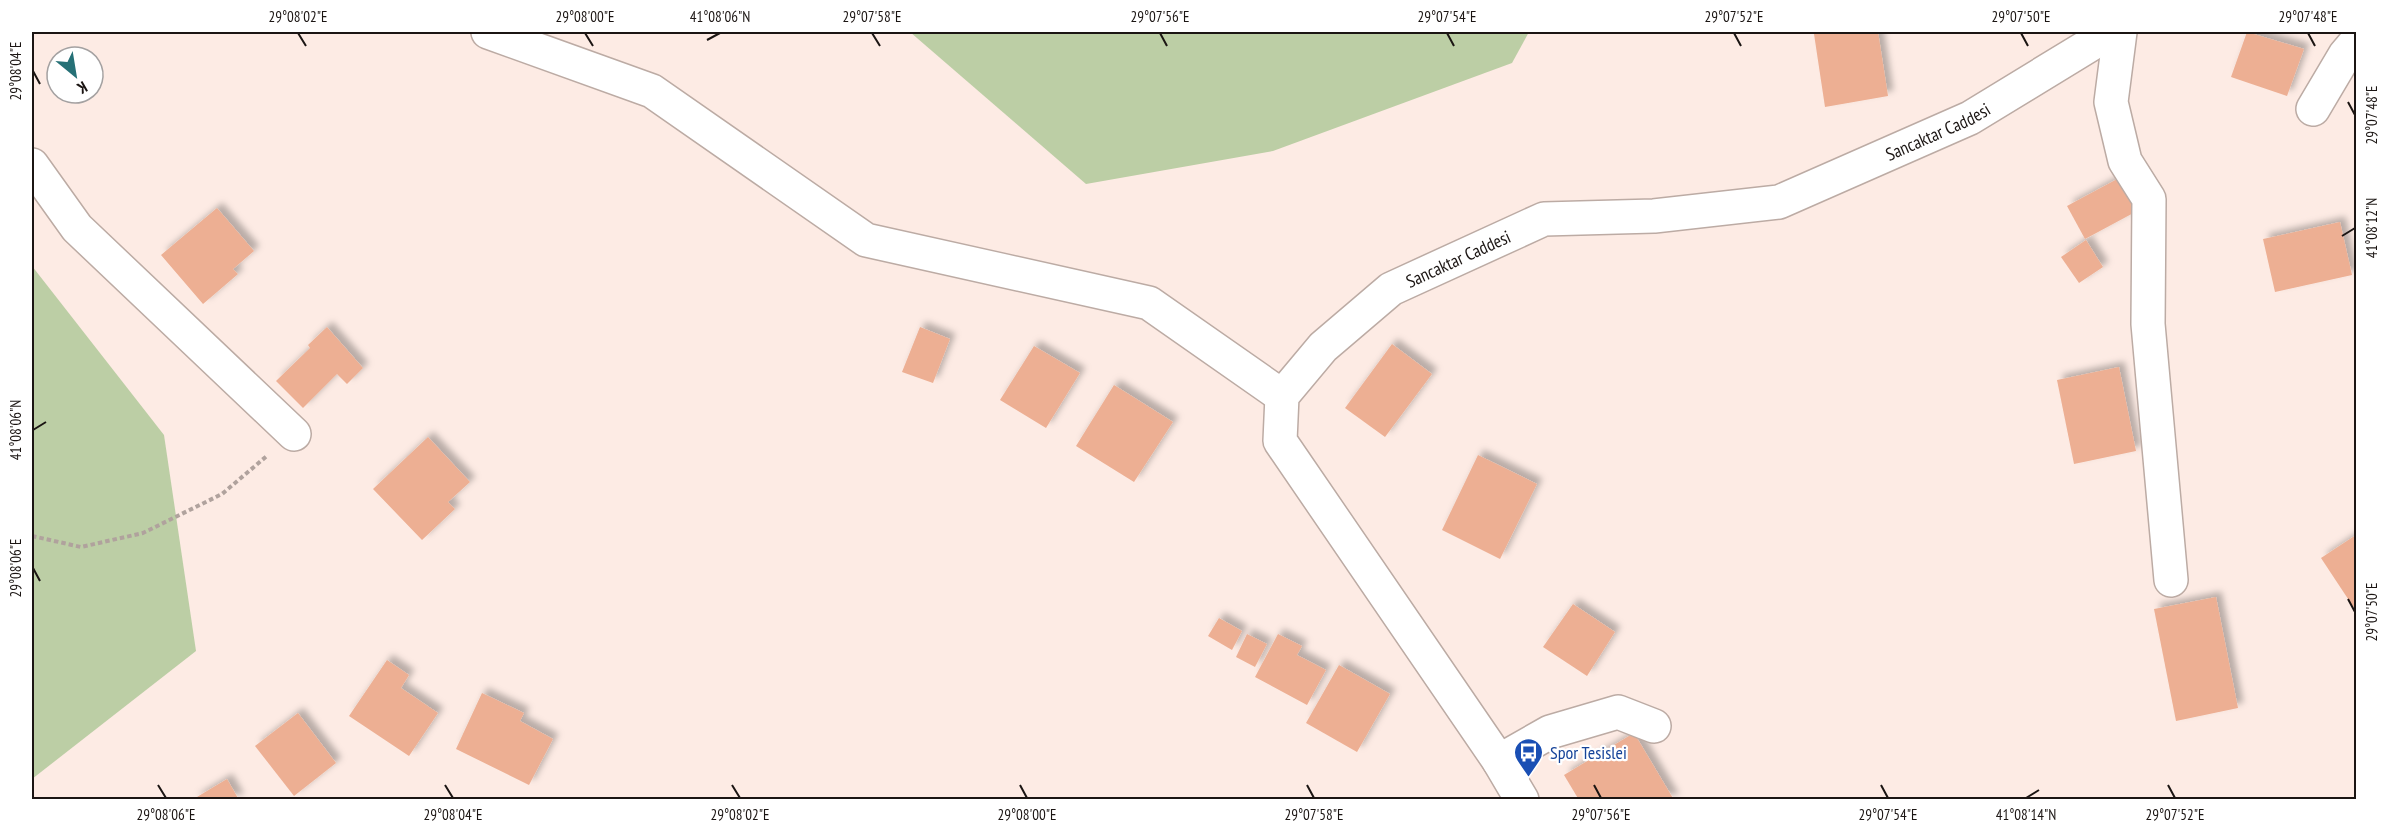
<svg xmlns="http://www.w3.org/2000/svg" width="2388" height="831" font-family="'PT Sans Narrow',sans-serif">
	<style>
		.green { fill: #bccea5 }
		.building { fill: #edaf93; filter: url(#shadow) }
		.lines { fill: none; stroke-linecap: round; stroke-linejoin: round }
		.street-casing { stroke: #bcaba4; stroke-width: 36 }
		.secondary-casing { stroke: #bcaba4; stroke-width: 36 }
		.path { stroke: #b0a29d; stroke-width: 4; stroke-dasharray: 4.5 3; stroke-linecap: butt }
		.street { stroke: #fff; stroke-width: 33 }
		.secondary { stroke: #fff; stroke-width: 33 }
		.ticks { fill: none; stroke: #1b1513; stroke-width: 2 }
		.labels { text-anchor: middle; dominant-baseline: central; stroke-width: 4.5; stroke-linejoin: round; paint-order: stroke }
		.street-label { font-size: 18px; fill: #1b1513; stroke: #fff }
		.transit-label { font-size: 18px; fill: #164399; stroke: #fff; text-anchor: start }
		.neatline { fill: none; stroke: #1b1513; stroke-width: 2 }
		.ticks-label { font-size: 15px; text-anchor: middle; fill: #1b1513 }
	</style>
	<defs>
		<filter id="shadow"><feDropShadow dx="5.5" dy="-5.5" stdDeviation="3" flood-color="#0004"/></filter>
	</defs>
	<rect width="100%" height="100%" fill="#fdebe4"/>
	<g class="green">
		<polygon points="910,32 1529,32 1512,63 1273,151 1086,184"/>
		<polygon points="32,266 164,435 196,651 32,779"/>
	</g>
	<g class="building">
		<polygon points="1830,32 1878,32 1888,96 1825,107 1814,34"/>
		<polygon points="2247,32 2304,49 2287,96 2231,77"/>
		<polygon points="2121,177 2139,210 2085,239 2067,206"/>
		<polygon points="217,208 254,251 233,269 238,274 203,304 161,255"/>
		<polygon points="2340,222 2352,275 2275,292 2263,239"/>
		<polygon points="2086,240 2103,267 2079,283 2061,257"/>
		<polygon points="327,327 363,368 347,384 337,374 303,408 276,381 310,348 308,345"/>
		<polygon points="920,327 950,339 933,383 902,372"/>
		<polygon points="1392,344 1432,374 1385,437 1345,408"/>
		<polygon points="1034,346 1080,373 1046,428 1000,400"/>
		<polygon points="2119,367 2136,451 2074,464 2057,380"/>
		<polygon points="1114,385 1173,422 1134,482 1076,446"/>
		<polygon points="428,437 470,482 448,502 455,509 422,540 373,489"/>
		<polygon points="1478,455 1537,484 1500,559 1442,530"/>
		<polygon points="2356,535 2356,611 2321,558"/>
		<polygon points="2216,597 2238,708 2176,721 2154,609"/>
		<polygon points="1573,604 1615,632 1587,676 1543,647"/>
		<polygon points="1219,618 1242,631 1232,650 1208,636"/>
		<polygon points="1247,634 1267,644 1255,667 1236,657"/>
		<polygon points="1278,634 1302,646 1297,655 1326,670 1307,705 1255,677"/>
		<polygon points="387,660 409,675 401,688 438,713 409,756 349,716"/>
		<polygon points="1339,665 1390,694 1357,752 1306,723"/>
		<polygon points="482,693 524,713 520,721 553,739 529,785 456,749"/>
		<polygon points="298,713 336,763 294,796 255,746"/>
		<polygon points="1634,733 1674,800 1579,800 1564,775"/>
		<polygon points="227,779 239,800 192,800"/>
	</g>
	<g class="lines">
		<defs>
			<g id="street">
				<polyline points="488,32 652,91 866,240 1149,303 1282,396"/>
				<polyline points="2120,32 2111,102 2125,161 2149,199 2148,324 2171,580"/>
				<polyline points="2313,109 2345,55 2356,42"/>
				<polyline points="32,165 77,228 294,434"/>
				<polyline points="1499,761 1550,732 1618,712 1654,726"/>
			</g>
			<g id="secondary">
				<path id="s1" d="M1522 800 1499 761 1280 441 1282 396 1323 347 1391 289 1544 219 1654 216 1779 202 1970 118 2111 32"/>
			</g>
		</defs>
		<use href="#street" class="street-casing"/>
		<use href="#secondary" class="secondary-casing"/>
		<polyline class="path" points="32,536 81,547 143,533 222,494 268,455"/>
		<use href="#street" class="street"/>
		<use href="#secondary" class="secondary"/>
	</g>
	<path class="ticks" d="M298 33 306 46M585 33 593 46M872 33 880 46M1160 33 1167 46M1447 33 1454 46M1734 33 1741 46M2021 33 2028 46M2308 33 2315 46M707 40 720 33M33 71 40 84M2348 102 2355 115M2342 236 2355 228M33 430 46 422M33 568 40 581M2348 599 2355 612M158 785 166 798M445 785 453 798M732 785 740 798M1020 785 1027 798M1307 785 1314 798M1594 785 1601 798M1881 785 1888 798M2168 785 2175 798M2026 798 2039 790"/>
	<defs>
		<symbol id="bus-pin" viewBox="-11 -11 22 30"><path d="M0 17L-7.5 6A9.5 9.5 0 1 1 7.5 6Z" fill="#1a4fb4" stroke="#fff"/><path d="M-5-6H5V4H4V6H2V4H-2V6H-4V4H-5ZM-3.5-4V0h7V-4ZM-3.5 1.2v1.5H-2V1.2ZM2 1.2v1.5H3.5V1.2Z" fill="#fff"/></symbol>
	</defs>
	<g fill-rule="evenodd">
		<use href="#bus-pin" x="1512" y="736" width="33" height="45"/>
	</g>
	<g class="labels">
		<g class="street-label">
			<text stroke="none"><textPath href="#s1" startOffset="1209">Sancaktar Caddesi</textPath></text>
			<text stroke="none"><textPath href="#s1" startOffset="705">Sancaktar Caddesi</textPath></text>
		</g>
		<g class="transit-label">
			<text x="1550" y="752">Spor Tesislei</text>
		</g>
	</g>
	<rect width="2388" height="831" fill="none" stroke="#ffffff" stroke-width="66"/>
	<g transform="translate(75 75) rotate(150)"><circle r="28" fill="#ffffff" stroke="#a4a1a1" stroke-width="1.5"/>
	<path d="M0-4.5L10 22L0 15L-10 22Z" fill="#257076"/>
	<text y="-9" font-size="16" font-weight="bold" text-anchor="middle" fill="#1b1513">K</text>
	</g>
	<rect x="33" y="33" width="2322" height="765" class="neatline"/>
	<g class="ticks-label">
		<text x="298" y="22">29°08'02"E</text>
		<text x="585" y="22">29°08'00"E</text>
		<text x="720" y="22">41°08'06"N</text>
		<text x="872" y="22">29°07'58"E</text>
		<text x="1160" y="22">29°07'56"E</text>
		<text x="1447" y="22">29°07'54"E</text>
		<text x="1734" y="22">29°07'52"E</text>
		<text x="2021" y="22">29°07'50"E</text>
		<text x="2308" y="22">29°07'48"E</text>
		<text transform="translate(16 71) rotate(-90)" y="5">29°08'04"E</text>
		<text transform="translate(2372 115) rotate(-90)" y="5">29°07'48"E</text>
		<text transform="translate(2372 228) rotate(-90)" y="5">41°08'12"N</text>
		<text transform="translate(16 430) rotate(-90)" y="5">41°08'06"N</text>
		<text transform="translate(16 568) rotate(-90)" y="5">29°08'06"E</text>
		<text transform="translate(2372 612) rotate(-90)" y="5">29°07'50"E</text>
		<text x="166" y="820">29°08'06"E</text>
		<text x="453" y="820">29°08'04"E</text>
		<text x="740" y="820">29°08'02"E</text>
		<text x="1027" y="820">29°08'00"E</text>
		<text x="1314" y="820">29°07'58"E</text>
		<text x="1601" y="820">29°07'56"E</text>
		<text x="1888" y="820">29°07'54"E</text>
		<text x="2026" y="820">41°08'14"N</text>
		<text x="2175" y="820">29°07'52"E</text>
	</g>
</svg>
